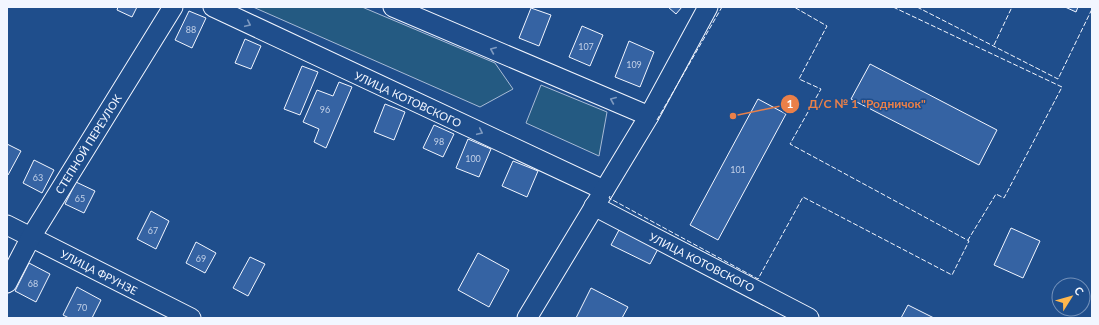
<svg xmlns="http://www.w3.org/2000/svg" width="1099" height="325" font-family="Lato,sans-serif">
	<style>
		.green { fill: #245a82; stroke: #a8bbd7 }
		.building { fill: #3563a3; stroke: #f2f6ff }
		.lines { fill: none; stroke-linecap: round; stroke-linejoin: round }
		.minor-casing { stroke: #f2f6ff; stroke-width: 21 }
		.minor { stroke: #1f4e8c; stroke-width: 19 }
		.fence { stroke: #f2f6ff; stroke-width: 1; stroke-dasharray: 5 2; stroke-linecap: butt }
		.oneway { stroke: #7e9ac0 }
		.labels { text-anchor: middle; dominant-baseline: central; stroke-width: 3; stroke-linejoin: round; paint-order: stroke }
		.number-label { font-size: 9px; fill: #c3d1e8 }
		.street-label { font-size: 11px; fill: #f2f6ff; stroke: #1f4e8c }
		.leader { fill: none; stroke: #ea8049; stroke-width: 1.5 }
		.callout-dot { fill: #ea8049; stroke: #1f4e8c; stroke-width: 1.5 }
		.mark-label { font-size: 12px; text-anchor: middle; font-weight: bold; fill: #fff }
		.callout-label { font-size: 12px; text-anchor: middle; font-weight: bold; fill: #ea8049; stroke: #1f4e8c; stroke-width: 3; stroke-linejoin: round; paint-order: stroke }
	</style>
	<rect width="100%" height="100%" fill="#1f4e8c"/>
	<g class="green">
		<polygon points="253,7 362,7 495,63 513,89 480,107"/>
		<polygon points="541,85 607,112 599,156 526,123"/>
	</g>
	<g class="building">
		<polygon points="118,7 137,7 132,17 117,10"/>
		<polygon points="668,7 682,7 676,14"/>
		<polygon points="1065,7 1078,7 1076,12"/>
		<polygon points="531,8 551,15 539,46 519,38"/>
		<polygon points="189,11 206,18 192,48 175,40"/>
		<polygon points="582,26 603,35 590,66 569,57"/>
		<polygon points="245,39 261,46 251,69 235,63"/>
		<polygon points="629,41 654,52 640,87 615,77"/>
		<polygon points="870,64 997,130 979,165 851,99"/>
		<polygon points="302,66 318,72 300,115 284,109"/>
		<polygon points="339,82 352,87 326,148 314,142 319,129 303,122 317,90 333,96"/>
		<polygon points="758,99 786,114 718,240 690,225"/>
		<polygon points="385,104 405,112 394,140 374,132"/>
		<polygon points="434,125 454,134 443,157 423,148"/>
		<polygon points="468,139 491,149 479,177 456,168"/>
		<polygon points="7,144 21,151 8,175 7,174"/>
		<polygon points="34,160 54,170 42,193 23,183"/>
		<polygon points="513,161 538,171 527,197 502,186"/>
		<polygon points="76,182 95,191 84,213 65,204"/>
		<polygon points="151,211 169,221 156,249 137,239"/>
		<polygon points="1011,228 1040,241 1023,278 994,265"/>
		<polygon points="619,230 658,249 650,264 611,245"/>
		<polygon points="196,242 216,253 205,273 186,263"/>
		<polygon points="478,253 509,270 489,307 458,290"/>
		<polygon points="250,257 265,264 248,296 233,288"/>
		<polygon points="29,263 50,274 36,302 15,291"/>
		<polygon points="77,287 101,300 92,318 69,318 63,315"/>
		<polygon points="591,288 628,307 622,318 576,318"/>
		<polygon points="908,305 934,318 901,318"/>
	</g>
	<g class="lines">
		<defs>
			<g id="minor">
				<polyline points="213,7 604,190"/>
				<polyline points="393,7 649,116"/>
				<polyline points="594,206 809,318"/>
				<polyline points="7,225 191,318"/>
				<polyline points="7,283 31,237 173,7"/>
				<polyline points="527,318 649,116 708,7"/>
			</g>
		</defs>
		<use href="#minor" class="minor-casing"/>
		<use href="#minor" class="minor"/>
		<g class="fence">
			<polyline points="893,7 1062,87 1004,198 996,194 968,240"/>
			<polyline points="917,7 1058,79 1092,9"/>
			<polyline points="994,45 1012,7"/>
			<polyline points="657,120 722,7"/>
			<polyline points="610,196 609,198 758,279 803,197 952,275 969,241 790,144 821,89 799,79 827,26 794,7"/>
		</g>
	</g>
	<defs><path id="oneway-chevron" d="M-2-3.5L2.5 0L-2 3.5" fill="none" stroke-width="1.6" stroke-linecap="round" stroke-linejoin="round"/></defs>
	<g class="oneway">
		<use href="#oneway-chevron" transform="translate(248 24) rotate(25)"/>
		<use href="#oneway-chevron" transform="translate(493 50) rotate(-157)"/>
		<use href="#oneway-chevron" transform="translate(613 100) rotate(-157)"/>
		<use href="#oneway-chevron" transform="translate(480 132) rotate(25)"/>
	</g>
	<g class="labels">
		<g class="number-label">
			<text x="191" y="29">88</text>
			<text x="586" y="46">107</text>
			<text x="634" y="64">109</text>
			<text x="325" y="109">96</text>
			<text x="439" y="141">98</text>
			<text x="473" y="158">100</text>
			<text x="738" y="169">101</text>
			<text x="38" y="177">63</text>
			<text x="80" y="198">65</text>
			<text x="153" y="230">67</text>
			<text x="201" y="258">69</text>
			<text x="33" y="283">68</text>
			<text x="82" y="307">70</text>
		</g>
		<g class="street-label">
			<text transform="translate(408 99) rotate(25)">УЛИЦА КОТОВСКОГО</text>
			<text transform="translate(88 144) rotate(-58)">СТЕПНОЙ ПЕРЕУЛОК</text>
			<text transform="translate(702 262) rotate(27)">УЛИЦА КОТОВСКОГО</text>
			<text transform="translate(99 272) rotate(27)">УЛИЦА ФРУНЗЕ</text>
		</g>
	</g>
	<path class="leader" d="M733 116L790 104"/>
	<g class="callout-dot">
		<circle cx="733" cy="116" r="4"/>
		<circle cx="790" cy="104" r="10"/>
	</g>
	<g class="mark-label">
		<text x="790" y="108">1</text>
	</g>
	<g class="callout-label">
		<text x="867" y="108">Д/С № 1 "Родничок"</text>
	</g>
	<rect width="1099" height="325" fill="none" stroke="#f2f6ff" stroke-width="16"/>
	<g transform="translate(1071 297) rotate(53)"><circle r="19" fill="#1f4e8c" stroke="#7391ba"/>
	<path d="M0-3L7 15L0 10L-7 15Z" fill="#ffb74d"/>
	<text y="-6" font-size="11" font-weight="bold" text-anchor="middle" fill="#f2f6ff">С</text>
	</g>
</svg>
